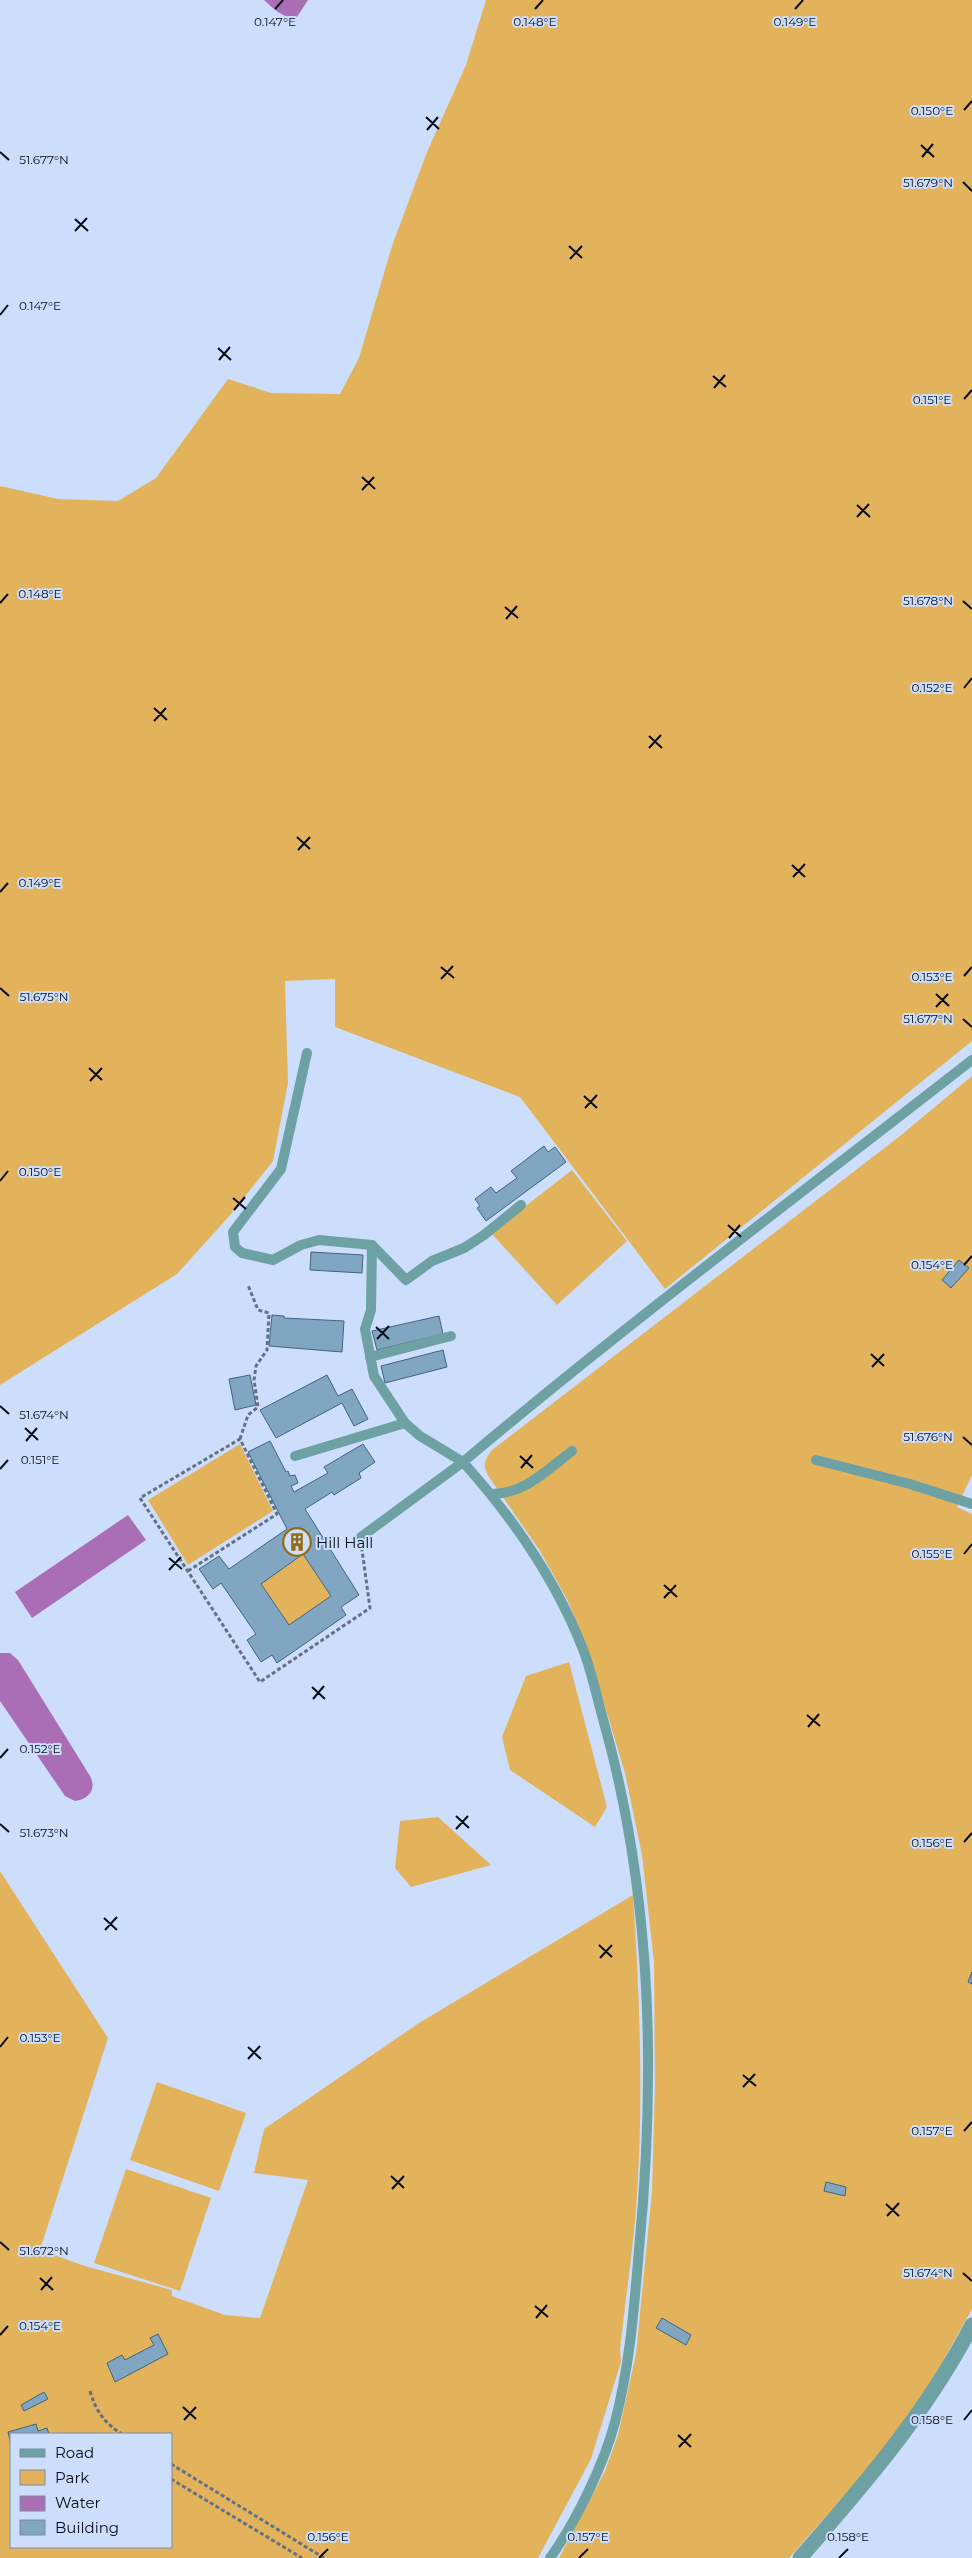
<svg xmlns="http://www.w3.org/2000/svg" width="972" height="2558" font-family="Montserrat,sans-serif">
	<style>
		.green { fill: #e3b35c; fill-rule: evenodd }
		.water { fill: #aa6eb5 }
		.building { fill: #81a6c2; stroke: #41647d; fill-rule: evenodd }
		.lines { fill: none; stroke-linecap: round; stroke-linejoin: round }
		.path { stroke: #657085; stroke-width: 3; stroke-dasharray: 4 2.5; stroke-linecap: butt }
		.service { stroke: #6da1a4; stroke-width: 10 }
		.tertiary { stroke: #6da1a4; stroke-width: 15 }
		.ticks { fill: none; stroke: #060c18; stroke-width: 2 }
		.labels { text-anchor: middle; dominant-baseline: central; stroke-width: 4; stroke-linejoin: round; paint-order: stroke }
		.poi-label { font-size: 15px; fill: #060c18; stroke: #ccdefc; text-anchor: start }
		.ticks-label { font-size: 12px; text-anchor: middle; fill: #060c18; stroke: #ccdefc; stroke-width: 4; stroke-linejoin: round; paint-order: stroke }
	</style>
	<rect width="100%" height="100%" fill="#ccdefc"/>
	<g class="green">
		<polygon points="486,0 972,0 972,1041 665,1289 520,1097 335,1027 335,979 285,981 288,1083 273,1161 231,1214 177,1274 0,1385 0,486 58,499 118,501 156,478 228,379 271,393 340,394 359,358 392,246 427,152 466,65"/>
		<path d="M972 1076V1475L957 1507 972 1514V2309L920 2402 867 2470 789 2558H559L605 2471 618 2435 636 2354 652 2192 655 2086 654 1962 642 1855 625 1773 589 1653 568 1601 540 1551 489 1477C482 1465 484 1461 492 1450L900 1136Z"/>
		<polygon points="572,1170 627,1241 557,1305 491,1233"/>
		<polygon points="240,1444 273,1511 188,1565 148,1500"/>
		<polygon points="303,1554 331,1596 289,1625 261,1584"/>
		<polygon points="569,1662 607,1807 595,1827 510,1770 502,1737 526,1676"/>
		<polygon points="438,1817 491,1865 411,1887 395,1868 400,1821"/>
		<path d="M0 1871 108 2038 40 2250 85 2266 172 2290V2296L225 2315 260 2318 308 2180 254 2173 264 2129 419 2023 633 1895C640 2000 644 2105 636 2210 632 2257 625 2303 620 2350L621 2362 591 2459 538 2558H0ZM11 2434H171V2547H11Z"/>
		<polygon points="157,2082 246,2113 219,2191 130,2160"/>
		<polygon points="126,2169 211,2198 180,2291 94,2263"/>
	</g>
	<g class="water">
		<path d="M264 0H308L297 17C283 19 274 9 264 0Z"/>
		<polygon points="128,1515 146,1540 32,1618 15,1592"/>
		<path d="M0 1653H10L18 1660 90 1776C97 1789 89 1799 75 1801L65 1796 0 1701Z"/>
	</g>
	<g class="building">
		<polygon points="544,1146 548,1152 555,1147 566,1162 486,1221 477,1208 480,1206 475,1199 491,1187 496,1193 517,1178 511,1171"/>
		<polygon points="311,1252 363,1255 362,1273 310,1270"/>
		<polygon points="959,1260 969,1268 951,1288 942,1280"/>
		<polygon points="272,1315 284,1316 284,1318 344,1321 342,1352 269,1346"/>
		<polygon points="439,1316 443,1334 377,1350 372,1331"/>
		<polygon points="443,1350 447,1367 385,1383 381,1366"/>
		<polygon points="250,1375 256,1405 235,1410 229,1379"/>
		<polygon points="327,1375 338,1396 352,1389 368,1419 354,1426 342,1403 276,1438 260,1410"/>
		<path d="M270 1441 286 1472 288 1471 290 1476 295 1475 298 1483 291 1486 294 1492 328 1473 324 1467 363 1444 375 1462 359 1473 361 1478 334 1495 332 1492 305 1509 359 1595 341 1607 346 1615 277 1663 272 1655 261 1662 247 1640 256 1634 221 1583 213 1589 199 1569 219 1556 229 1569 287 1529 248 1452ZM303 1554 331 1596 289 1625 261 1584Z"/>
		<polygon points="972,1972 972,1984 968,1982"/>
		<polygon points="826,2182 846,2187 845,2196 824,2191"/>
		<polygon points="662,2318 691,2335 686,2345 656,2328"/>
		<polygon points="158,2334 168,2354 115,2382 107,2363 122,2355 125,2360 154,2345 150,2338"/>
		<polygon points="44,2392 48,2399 24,2411 21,2405"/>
		<polygon points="36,2424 38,2431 47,2428 49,2434 11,2434 11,2444 8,2432"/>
	</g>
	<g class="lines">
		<g class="path">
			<polyline points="240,1439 248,1415 258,1407 254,1380 256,1366 267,1350 269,1313 258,1310 248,1285"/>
			<polyline points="188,1571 277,1514 240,1439 140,1498 260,1682 370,1608 362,1550"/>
			<path d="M90 2391C96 2411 104 2423 122 2434"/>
			<polyline points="171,2464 324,2558"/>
			<polyline points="171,2479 302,2558"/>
		</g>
		<g class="service">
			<polyline points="307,1053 281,1169 233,1232 235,1247 242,1253 273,1260 301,1245 319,1240 372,1245 406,1280 432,1261 464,1248 484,1235 521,1205"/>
			<path d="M372 1245 371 1310 365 1329 374 1376 405 1423 420 1436 463 1462C629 1322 802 1193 972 1060"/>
			<polyline points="370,1357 451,1336"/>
			<polyline points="295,1456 405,1423"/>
			<polyline points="816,1460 910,1484 972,1504"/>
			<path d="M492 1494C524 1494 547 1470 572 1451"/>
			<path d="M361 1537 463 1462C514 1519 557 1581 584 1652 592 1674 597 1697 603 1719 652 1892 656 2072 639 2250 634 2308 630 2365 615 2422 604 2464 576 2522 550 2558"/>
		</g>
		<path class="tertiary" d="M800 2558C864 2485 927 2412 972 2325"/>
	</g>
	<path class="ticks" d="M275 9 283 0M535 9 543 0M795 9 803 0M964 110 972 101M426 117 439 129M427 130 438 117M921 145 934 157M0 152 9 160M922 157 933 144M963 182 972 191M75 219 88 231M75 231 87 218M569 246 582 258M570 259 582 246M0 315 8 305M218 348 231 360M219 360 230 347M713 376 726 387M714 388 725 375M964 399 972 390M362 477 375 489M362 490 374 477M857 505 870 517M857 517 869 504M963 601 972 609M0 603 8 594M505 607 518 618M506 619 517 606M964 688 972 678M154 708 167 720M154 721 166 708M649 736 662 748M649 748 661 735M297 837 310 849M298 850 310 837M792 865 805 877M793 877 805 864M0 892 8 883M441 967 454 978M964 976 972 967M441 979 453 966M0 988 9 996M936 994 949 1006M936 1007 948 994M963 1019 972 1027M89 1068 102 1080M90 1081 102 1068M584 1096 597 1108M585 1108 597 1095M0 1181 8 1171M233 1198 246 1209M234 1210 245 1197M728 1225 741 1237M729 1238 740 1225M964 1265 972 1256M376 1327 389 1339M377 1339 389 1326M871 1354 884 1366M872 1367 884 1354M0 1406 9 1414M25 1428 38 1440M963 1437 972 1445M26 1441 37 1428M520 1456 533 1468M521 1468 532 1455M0 1469 8 1460M964 1554 972 1544M169 1558 182 1569M169 1570 181 1557M664 1585 677 1597M664 1598 676 1585M312 1687 325 1699M313 1699 324 1686M807 1715 820 1726M808 1727 819 1714M0 1758 8 1749M456 1816 469 1828M0 1824 9 1832M456 1829 468 1816M964 1842 972 1833M104 1918 117 1930M105 1930 117 1917M599 1945 612 1957M600 1958 612 1945M0 2047 8 2037M248 2047 261 2059M248 2059 260 2046M743 2075 756 2086M743 2087 755 2074M964 2131 972 2122M391 2176 404 2188M392 2189 404 2176M886 2204 899 2216M887 2216 899 2203M0 2242 9 2250M963 2273 972 2281M40 2278 53 2290M41 2290 52 2277M535 2306 548 2317M536 2318 547 2305M0 2335 8 2326M183 2407 196 2419M184 2420 196 2407M964 2420 972 2410M678 2435 691 2447M679 2447 691 2434M319 2558 328 2549M579 2558 588 2549M839 2558 848 2549"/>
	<defs>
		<symbol id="building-ring" viewBox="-11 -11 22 22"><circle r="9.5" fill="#ccdefc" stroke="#936b14" stroke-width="1.5"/><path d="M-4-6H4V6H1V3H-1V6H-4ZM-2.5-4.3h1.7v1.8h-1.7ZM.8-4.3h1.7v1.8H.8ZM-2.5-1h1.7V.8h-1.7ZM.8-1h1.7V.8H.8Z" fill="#936b14"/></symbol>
	</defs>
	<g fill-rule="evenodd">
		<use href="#building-ring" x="281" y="1526" width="32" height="32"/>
	</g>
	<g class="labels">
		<g class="poi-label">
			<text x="316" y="1542">Hill Hall</text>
		</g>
	</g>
	<g class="ticks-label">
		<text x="275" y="26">0.147°E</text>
		<text x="535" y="26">0.148°E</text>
		<text x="795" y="26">0.149°E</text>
		<text x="932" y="115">0.150°E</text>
		<text x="44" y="164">51.677°N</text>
		<text x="928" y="187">51.679°N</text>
		<text x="40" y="310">0.147°E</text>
		<text x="932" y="404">0.151°E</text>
		<text x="40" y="598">0.148°E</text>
		<text x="928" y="605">51.678°N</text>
		<text x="932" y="692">0.152°E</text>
		<text x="40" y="887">0.149°E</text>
		<text x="932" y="981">0.153°E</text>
		<text x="44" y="1001">51.675°N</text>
		<text x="928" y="1023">51.677°N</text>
		<text x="40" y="1176">0.150°E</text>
		<text x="932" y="1269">0.154°E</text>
		<text x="44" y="1419">51.674°N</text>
		<text x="928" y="1441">51.676°N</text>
		<text x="40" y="1464">0.151°E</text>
		<text x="932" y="1558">0.155°E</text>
		<text x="40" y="1753">0.152°E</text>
		<text x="44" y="1837">51.673°N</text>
		<text x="932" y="1847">0.156°E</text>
		<text x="40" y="2042">0.153°E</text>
		<text x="932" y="2135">0.157°E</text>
		<text x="44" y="2255">51.672°N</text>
		<text x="928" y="2277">51.674°N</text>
		<text x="40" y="2330">0.154°E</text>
		<text x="932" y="2424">0.158°E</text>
		<text x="328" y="2541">0.156°E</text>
		<text x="588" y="2541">0.157°E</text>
		<text x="848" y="2541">0.158°E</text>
	</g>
	<rect x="10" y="2433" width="162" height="115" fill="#ccdefc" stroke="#7d8aa1"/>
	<rect x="20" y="2449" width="25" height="8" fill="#6da1a4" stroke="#7d8aa1"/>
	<text x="55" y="2458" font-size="15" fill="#060c18">Road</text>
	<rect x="20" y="2470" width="25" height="15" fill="#e3b35c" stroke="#7d8aa1"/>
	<text x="55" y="2483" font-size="15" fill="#060c18">Park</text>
	<rect x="20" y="2496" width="25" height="15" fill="#aa6eb5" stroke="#7d8aa1"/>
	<text x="55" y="2508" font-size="15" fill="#060c18">Water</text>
	<rect x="20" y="2520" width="25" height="15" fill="#81a6c2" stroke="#7d8aa1"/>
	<text x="55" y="2533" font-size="15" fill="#060c18">Building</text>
</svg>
